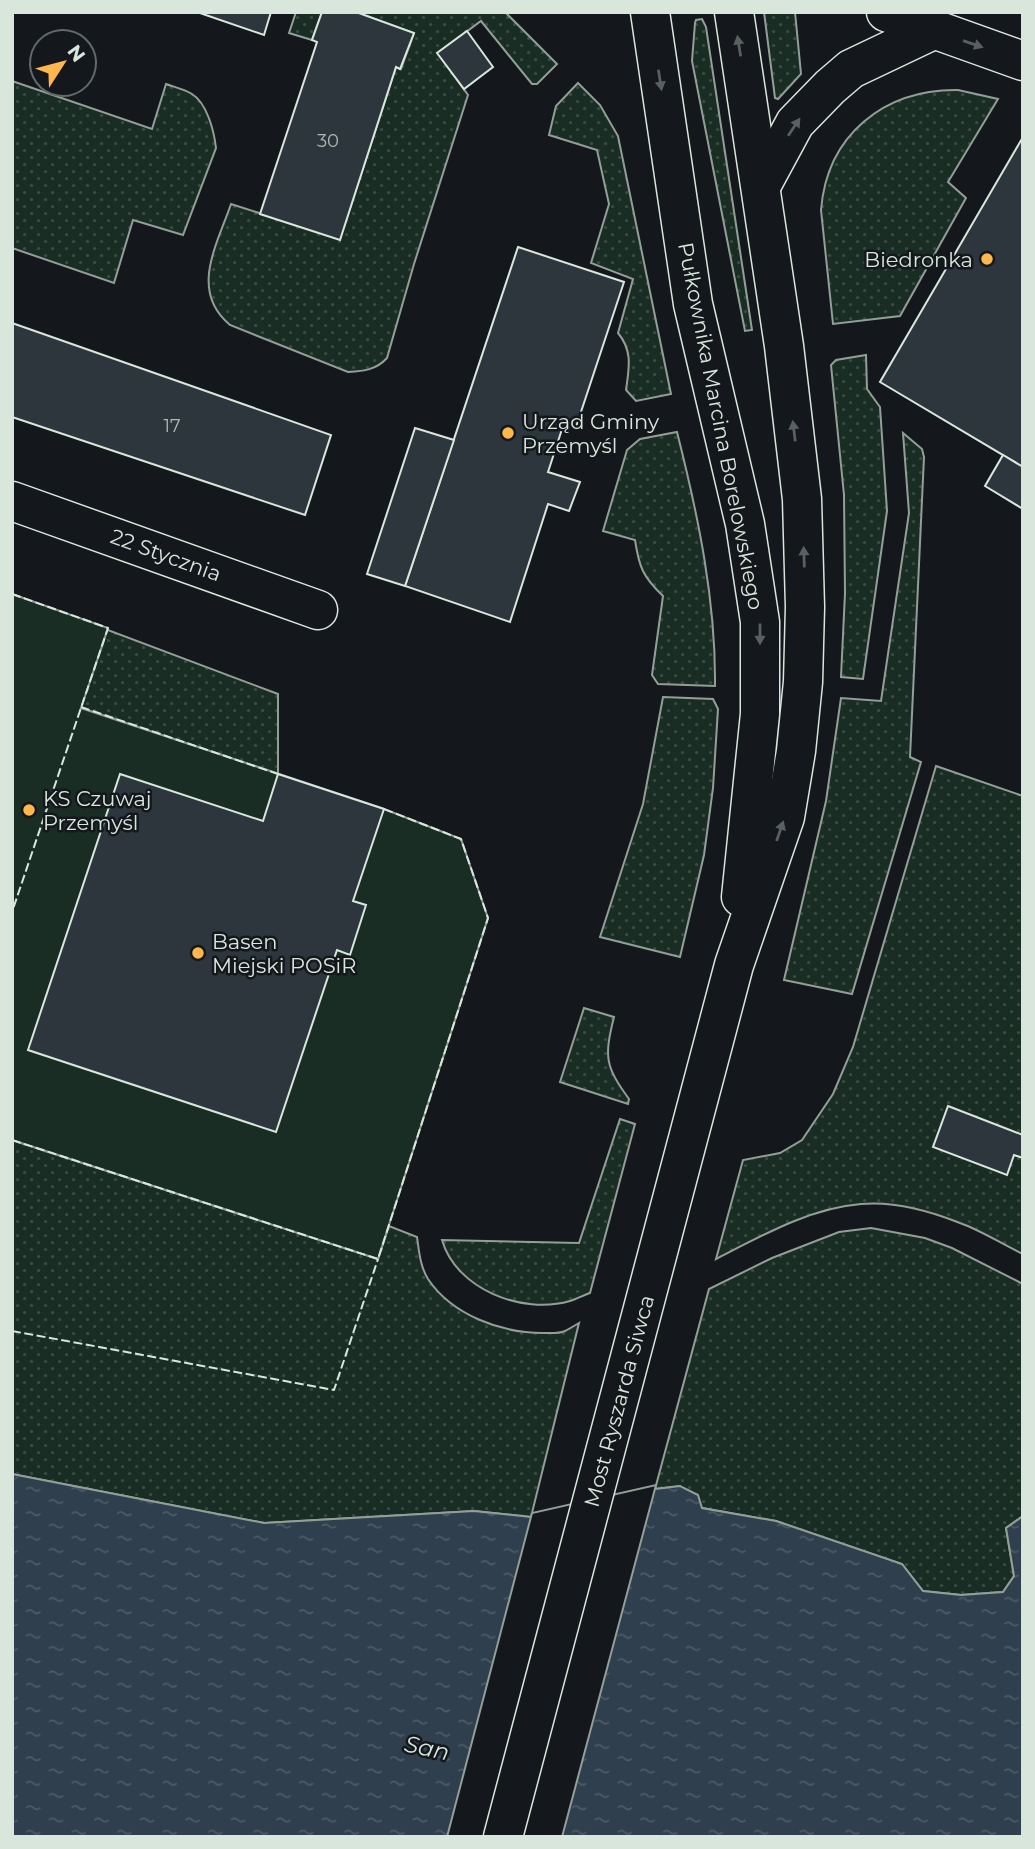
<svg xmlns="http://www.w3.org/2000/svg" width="1035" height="1849" font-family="Montserrat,sans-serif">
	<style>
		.grass { fill: url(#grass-dots); stroke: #939e99; stroke-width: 2 }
		.pitch { fill: #1a2d24; stroke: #939e99; stroke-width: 2 }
		.water { fill: url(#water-ripples); stroke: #939e99; stroke-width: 2 }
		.pier { fill: #14181c; stroke: #939e99; stroke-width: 2 }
		.building { fill: #2c363c; stroke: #d8e6dc; stroke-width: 2 }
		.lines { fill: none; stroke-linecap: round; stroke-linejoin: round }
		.minor-casing { stroke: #d8e6dc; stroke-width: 41 }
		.secondary-casing { stroke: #d8e6dc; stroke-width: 41 }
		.minor { stroke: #14181c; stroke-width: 38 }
		.secondary { stroke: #14181c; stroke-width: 38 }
		.fence { stroke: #d8e6dc; stroke-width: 2; stroke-dasharray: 9 3.5; stroke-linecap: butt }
		.oneway { fill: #59605f }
		.poi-dot { fill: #ffb74d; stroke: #14181c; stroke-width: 2.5 }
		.labels { text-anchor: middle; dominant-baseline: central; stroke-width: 5; stroke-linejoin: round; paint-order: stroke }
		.number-label { font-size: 18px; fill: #adbab4 }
		.poi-label { font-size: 21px; fill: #d8e6dc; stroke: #14181c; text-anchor: start }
		.street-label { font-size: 21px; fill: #d8e6dc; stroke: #14181c }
		.water-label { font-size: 23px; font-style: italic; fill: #d8e6dc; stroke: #14181c }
	</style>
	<defs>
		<pattern id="grass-dots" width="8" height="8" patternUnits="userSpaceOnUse" patternTransform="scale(1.75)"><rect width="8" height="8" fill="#1a2d24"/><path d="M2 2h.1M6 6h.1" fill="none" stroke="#3b4b43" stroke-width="1.8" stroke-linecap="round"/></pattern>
		<pattern id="water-ripples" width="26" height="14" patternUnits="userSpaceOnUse" patternTransform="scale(1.75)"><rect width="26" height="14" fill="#2f3f4d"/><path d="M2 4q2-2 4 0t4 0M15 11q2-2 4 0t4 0" fill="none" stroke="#4c5b66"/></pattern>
	</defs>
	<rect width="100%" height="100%" fill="#14181c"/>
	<g class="grass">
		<polygon points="296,12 322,12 312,40 289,33"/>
		<path d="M356 12H505L557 64 537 84H532L481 21 438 53 468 95 414 264 387 358C376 370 364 371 348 372L230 325C189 291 217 245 231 204L340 239 396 67 401 69 414 33Z"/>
		<polygon points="764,12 795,12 801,74 778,99 775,98"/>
		<polygon points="702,19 706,27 752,330 745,331 692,61 695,23 696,20"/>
		<path d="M12 81 152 129 166 84C174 87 184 89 192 94 207 103 214 131 216 148L183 235 133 220 114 283 12 248Z"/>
		<path d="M578 83 600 105 618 136 671 394 636 401 626 390C629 368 633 351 618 333L633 279 591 263 609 204 597 150 549 135 556 106Z"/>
		<path d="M958 90 998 99 948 182 966 198 900 316 833 324 821 210C827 135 884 89 958 90Z"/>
		<polygon points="866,355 867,389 880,407 887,511 863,679 841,677 845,593 844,495 831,365 836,360"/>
		<path d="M677 432C698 515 716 601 715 686L658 684 652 675 663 596C643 577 639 567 635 540L603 531 627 450 640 439Z"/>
		<polygon points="903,433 922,449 924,457 910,757 921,762 852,994 784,980 826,801 841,698 881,701 909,513"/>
		<polygon points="12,594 278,694 278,774 81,708"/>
		<polygon points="663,697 713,699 718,709 713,788 704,855 680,957 600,937 643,804"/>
		<path d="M936 766 1023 796V1254C1002 1244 982 1231 960 1223 930 1211 894 1201 861 1204 810 1208 761 1236 716 1259L743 1160 780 1153 802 1140 833 1094 853 1047Z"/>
		<path d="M584 1008 614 1017C604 1057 605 1066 629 1099L628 1104 560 1082Z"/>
		<path d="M620 1119 635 1124 590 1293C584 1295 577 1299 570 1301 522 1315 456 1289 442 1240L579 1243Z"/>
		<path d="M12 1140 378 1259 389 1226 417 1237C419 1251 420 1266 428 1279 452 1315 501 1333 543 1333 550 1333 558 1334 565 1331 569 1329 574 1326 579 1323L531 1517 474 1511 264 1523 12 1474Z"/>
		<polygon points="871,1228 925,1238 952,1248 1023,1284 1023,1516 1006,1528 1014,1576 1003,1592 961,1595 923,1591 902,1564 776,1521 702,1508 680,1486 655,1489 709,1289 772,1258 839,1232"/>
	</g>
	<polygon class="pitch" points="12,594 108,628 81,708 384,809 461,839 488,918 378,1259 12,1140"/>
	<polygon class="water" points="12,1474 264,1523 474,1511 531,1517 655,1489 680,1486 698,1495 702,1508 776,1521 902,1564 923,1591 961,1595 1003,1592 1014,1576 1006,1528 1023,1516 1023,1837 12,1837"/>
	<polygon class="pier" points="656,1485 562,1837 447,1837 532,1513"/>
	<g class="building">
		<polygon points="197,12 271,12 264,35"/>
		<polygon points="322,12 356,12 414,33 400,69 396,67 340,240 260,214 317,42 312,40"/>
		<polygon points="467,31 493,67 464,89 437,53"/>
		<polygon points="1023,137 1023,467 880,382"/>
		<polygon points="518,247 624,282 576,427 564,423 548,472 580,482 569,511 548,504 510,622 405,586"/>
		<polygon points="12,323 331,435 305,515 12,417"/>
		<polygon points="415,428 454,440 405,586 367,574"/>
		<polygon points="1003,455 1023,467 1023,509 985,486"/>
		<polygon points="120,774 263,821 278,774 384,809 353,901 366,905 350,955 337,950 276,1132 28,1050"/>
		<polygon points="948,1106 1023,1135 1023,1158 1014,1155 1007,1175 933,1147"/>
	</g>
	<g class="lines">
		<defs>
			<g id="minor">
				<polyline points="886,12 1023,61"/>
				<polyline points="12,501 318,610"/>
			</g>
			<g id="secondary">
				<polyline points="650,12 693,304 745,524 760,622 760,714 741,897"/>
				<polyline points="761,186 795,123 830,87 851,69 933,30"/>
				<polyline points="503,1837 734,965 785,817 796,751 803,682 805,607 802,499 784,346 734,12"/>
			</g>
		</defs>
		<use href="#minor" class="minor-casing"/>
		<use href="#secondary" class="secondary-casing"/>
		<use href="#minor" class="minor"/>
		<use href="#secondary" class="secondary"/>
		<g class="fence">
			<polyline points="12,594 108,628 12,912"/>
			<polyline points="81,707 278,774"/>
			<polyline points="12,1140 378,1259 488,918 461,839 384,809"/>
			<polyline points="12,1331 334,1390 378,1259"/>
		</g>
	</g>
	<defs><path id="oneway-solid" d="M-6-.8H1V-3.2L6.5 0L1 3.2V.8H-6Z" transform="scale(1.75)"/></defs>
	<g class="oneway">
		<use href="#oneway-solid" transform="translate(973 44) rotate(19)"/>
		<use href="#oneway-solid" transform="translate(739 46) rotate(-99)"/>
		<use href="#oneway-solid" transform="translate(660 80) rotate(81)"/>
		<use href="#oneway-solid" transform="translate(794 127) rotate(-56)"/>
		<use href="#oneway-solid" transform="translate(794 431) rotate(-97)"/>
		<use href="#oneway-solid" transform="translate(804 557) rotate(-92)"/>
		<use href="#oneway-solid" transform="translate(760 634) rotate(90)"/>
		<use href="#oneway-solid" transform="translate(780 831) rotate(-71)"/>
	</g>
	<g class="poi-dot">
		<circle cx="987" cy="259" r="7"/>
		<circle cx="508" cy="433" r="7"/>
		<circle cx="29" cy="810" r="7"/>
		<circle cx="198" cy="953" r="7"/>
	</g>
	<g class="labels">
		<g class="number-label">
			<text x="328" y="141">30</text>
			<text x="172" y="426">17</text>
		</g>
		<g class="poi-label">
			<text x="973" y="259" text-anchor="end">Biedronka</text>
			<text x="522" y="421">Urząd Gminy<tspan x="522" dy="24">Przemyśl</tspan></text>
			<text x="43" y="798">KS Czuwaj<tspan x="43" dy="24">Przemyśl</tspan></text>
			<text x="212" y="941">Basen<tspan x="212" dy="24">Miejski POSiR</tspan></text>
		</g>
		<g class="street-label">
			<text transform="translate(721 426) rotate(79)">Pułkownika Marcina Borelowskiego</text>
			<text transform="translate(166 555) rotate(20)">22 Stycznia</text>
			<text transform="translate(619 1401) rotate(-75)">Most Ryszarda Siwca</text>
		</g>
		<g class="water-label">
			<text transform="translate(427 1748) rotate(12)">San</text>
		</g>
	</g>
	<rect width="1035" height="1849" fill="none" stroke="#d8e6dc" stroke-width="28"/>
	<g transform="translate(63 63) rotate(54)"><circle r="33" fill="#14181c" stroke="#626a69" stroke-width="2"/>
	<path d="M0-5L12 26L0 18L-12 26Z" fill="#ffb74d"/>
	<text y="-10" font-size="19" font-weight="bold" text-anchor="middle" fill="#d8e6dc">N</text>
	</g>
</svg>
